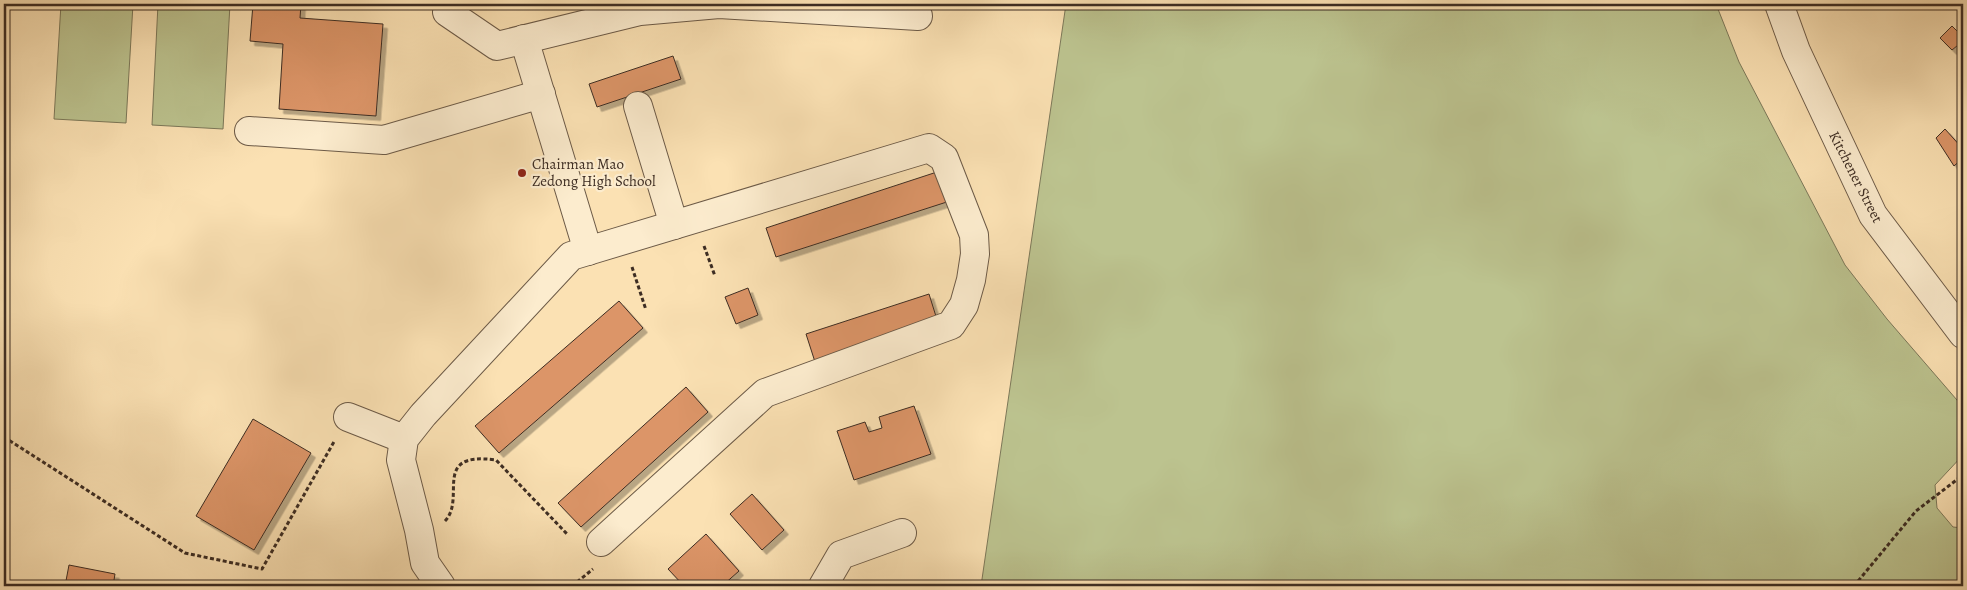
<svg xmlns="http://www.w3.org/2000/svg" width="1967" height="590" font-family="Alegreya,serif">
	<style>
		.green { fill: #bcc38f; stroke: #7c7859 }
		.building { fill: #dc9568; stroke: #3d2d23; filter: url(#shadow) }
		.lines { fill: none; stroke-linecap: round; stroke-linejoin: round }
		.minor-casing { stroke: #6c5a47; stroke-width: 30 }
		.path { stroke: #3d2d23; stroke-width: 3; stroke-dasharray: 4 2.5; stroke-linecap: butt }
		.minor { stroke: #fcecce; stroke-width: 28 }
		.poi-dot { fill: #8f2418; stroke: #fcecce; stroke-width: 2 }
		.labels { text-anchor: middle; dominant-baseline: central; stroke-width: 4.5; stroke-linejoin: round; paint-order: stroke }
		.poi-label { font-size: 15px; fill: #3d2d23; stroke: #fcecce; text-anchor: start }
		.street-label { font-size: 15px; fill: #3d2d23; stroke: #fcecce }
	</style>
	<defs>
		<filter id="shadow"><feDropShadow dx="4.5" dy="4.5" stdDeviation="0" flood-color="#0004"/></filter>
	</defs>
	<rect width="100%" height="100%" fill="#fbe1b3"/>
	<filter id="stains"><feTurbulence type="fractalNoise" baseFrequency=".004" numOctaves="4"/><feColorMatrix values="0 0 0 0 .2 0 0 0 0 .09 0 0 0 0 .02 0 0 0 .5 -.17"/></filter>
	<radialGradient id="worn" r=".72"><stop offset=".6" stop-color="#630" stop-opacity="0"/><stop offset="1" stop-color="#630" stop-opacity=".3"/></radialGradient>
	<g class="green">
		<polygon points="61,4 133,4 126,123 54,119"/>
		<polygon points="158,4 230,4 223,129 152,125"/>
		<polygon points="1066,4 1716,4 1739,62 1845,265 1887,319 1963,407 1963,455 1935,485 1937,508 1953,527 1963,528 1963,586 981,586"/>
	</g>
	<g class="building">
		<polygon points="253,4 301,4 300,18 383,24 376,116 279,109 283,44 250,41"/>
		<polygon points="1952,26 1963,37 1963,41 1952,50 1940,38"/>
		<polygon points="673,56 681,79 597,107 589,84"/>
		<polygon points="1945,129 1963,149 1963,158 1954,166 1936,138"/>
		<polygon points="943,170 953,200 776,257 766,228"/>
		<polygon points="748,288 758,315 736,324 725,297"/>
		<polygon points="929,294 939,326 816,365 806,334"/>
		<polygon points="619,301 643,328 499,453 475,426"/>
		<polygon points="686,387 708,412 581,527 558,503"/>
		<polygon points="914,406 931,454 854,480 837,431 865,422 869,432 882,428 879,417"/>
		<polygon points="253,419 311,453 254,550 196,516"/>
		<polygon points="752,494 784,530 762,550 730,514"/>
		<polygon points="706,534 739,571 722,586 684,586 668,569"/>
		<polygon points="69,565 115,574 113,586 65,586"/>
	</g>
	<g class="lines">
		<defs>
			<g id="minor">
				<polyline points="1779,4 1796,51 1873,215 1963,334"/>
				<polyline points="447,12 497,46 640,11 719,4 918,16"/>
				<polyline points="524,39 588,251"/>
				<polyline points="638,106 674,225"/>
				<polyline points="249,131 384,140 541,94"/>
				<polyline points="348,417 404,439"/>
				<polyline points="441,586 425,563 419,530 401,460 404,439 423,415 571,256 929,148 944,158 974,235 975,254 971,280 964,305 951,325 765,393 601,542"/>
				<polyline points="823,586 841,555 902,533"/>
			</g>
		</defs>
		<use href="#minor" class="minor-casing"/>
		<g class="path">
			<polyline points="704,246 715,276"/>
			<polyline points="632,267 646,310"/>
			<polyline points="4,437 185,553 262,569 335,440"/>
			<path d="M445 521C467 498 430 451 496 460L568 535"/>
			<polyline points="572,586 593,569"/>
			<polyline points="1854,586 1916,511 1963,475"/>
		</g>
		<use href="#minor" class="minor"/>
	</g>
	<circle class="poi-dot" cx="522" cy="173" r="5"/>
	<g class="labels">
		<g class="poi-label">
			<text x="532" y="164">Chairman Mao<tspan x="532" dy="17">Zedong High School</tspan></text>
		</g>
		<g class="street-label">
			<text transform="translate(1856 177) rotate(63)">Kitchener Street</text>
		</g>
	</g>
	<rect width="1967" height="590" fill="none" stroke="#fbe1b3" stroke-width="20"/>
	<rect x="5" y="5" width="1957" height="580" fill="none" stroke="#3d2d23" stroke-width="2.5"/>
	<rect x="10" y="10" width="1947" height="570" fill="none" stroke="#3d2d23"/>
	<rect width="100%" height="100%" filter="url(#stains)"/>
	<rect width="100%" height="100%" fill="url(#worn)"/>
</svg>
